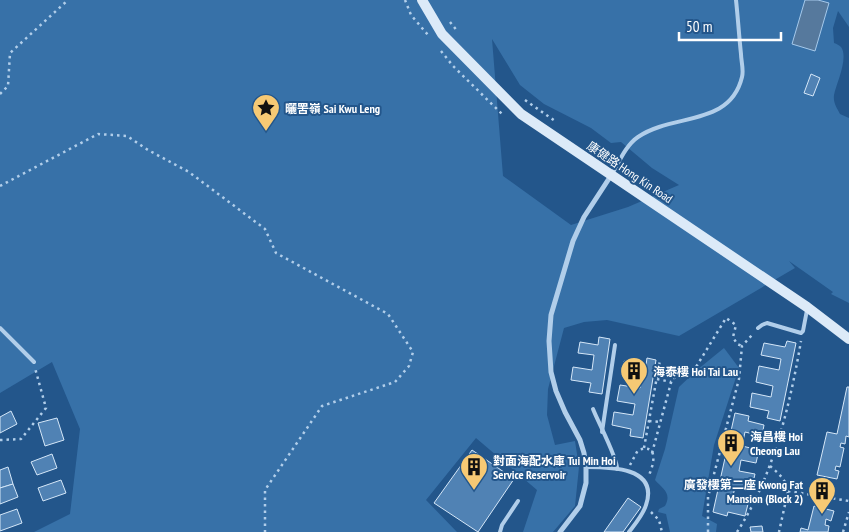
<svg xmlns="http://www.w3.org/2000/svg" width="849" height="532" font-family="'PT Sans Narrow','Noto Sans TC',sans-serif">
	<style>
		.green { fill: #3771a8; fill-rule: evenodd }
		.water { fill: #56799d; stroke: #a5c9eb }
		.building { fill: #5082b4; stroke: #d5e7f8 }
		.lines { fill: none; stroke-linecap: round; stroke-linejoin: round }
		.path { stroke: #b1ceea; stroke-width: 2.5; stroke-dasharray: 2.5 4; stroke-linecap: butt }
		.lane { stroke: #b1ceea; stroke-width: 4 }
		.street { stroke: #b1ceea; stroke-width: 5 }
		.secondary { stroke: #dceaf8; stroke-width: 10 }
		.labels { text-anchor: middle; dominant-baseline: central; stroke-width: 4; stroke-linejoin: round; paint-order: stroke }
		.poi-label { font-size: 12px; font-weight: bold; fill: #fff; stroke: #23568b; text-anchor: start }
		.street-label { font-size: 12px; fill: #fff; stroke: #23568b }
	</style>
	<rect width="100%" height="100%" fill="#23568b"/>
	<g class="green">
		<path d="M0 0H849V27L838 11 833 28 834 43C837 44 839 45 841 47 849 58 836 84 834 95 833 103 837 108 840 114L849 118V303L831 294 833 292 789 261 795 268 679 336 607 320 584 322 564 328 548 389 547 415 555 445 575 441 579 467 575 506 553 532H523L537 490 476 438 426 500 457 532H34L70 514 80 429 52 362 0 393ZM492 39 520 85 544 104 591 128 611 143 621 142 652 168 679 185 628 207 571 225 503 176Z"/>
		<path d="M724 348 739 368 714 445 702 516 717 524 716 532H670L666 514 658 512 659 509 665 506C672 493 663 489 655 480L665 449 679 387 697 370Z"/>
	</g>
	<polygon class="water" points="805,0 818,0 829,3 815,51 792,44"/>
	<g class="building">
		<polygon points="811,74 820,78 813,96 804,93"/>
		<polygon points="599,337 610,339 602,394 589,392 591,383 571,380 573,367 592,370 594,355 578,353 580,342 598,345"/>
		<polygon points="787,341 796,343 780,421 767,418 769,411 750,407 752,393 771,397 773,386 756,382 759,366 779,370 781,359 761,355 764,343 785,347"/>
		<polygon points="647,358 656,360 643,438 630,436 631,429 612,425 614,412 633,415 635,404 617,401 620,385 640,388 642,377 622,374 624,361 646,365"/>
		<polygon points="847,387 849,387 849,437 846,436 845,444 841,443 840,447 844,448 840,467 836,466 835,470 839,471 837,479 817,475 827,432 837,434"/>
		<polygon points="11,411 17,424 0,433 0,417"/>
		<polygon points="735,413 749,416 748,421 764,425 762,436 745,432 742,446 759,450 756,463 741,460 739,471 755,474 751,491 735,487 733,496 749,500 745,516 728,512 727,516 713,512"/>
		<polygon points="57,418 64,440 45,446 38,423"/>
		<polygon points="472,450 514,479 478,532 434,503"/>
		<polygon points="52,454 57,468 37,475 31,462"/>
		<polygon points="8,467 13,484 0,488 0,470"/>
		<polygon points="61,480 66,493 43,501 38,488"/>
		<polygon points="13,484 18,497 0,504 0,488"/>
		<polygon points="628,498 641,507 623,532 604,532"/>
		<polygon points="814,506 834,511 831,521 826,519 825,525 829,526 828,532 800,532 801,528 808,530"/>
		<polygon points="17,509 22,523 0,531 0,515"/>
		<polygon points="762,526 763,532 751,532 750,527"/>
	</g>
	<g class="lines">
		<g class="path">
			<polyline points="405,0 411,15 428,35"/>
			<polyline points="450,22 458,32"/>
			<polyline points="441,51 453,66 503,115"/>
			<polyline points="0,94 8,86 10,53 68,0"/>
			<polyline points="525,100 555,121"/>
			<polyline points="0,186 98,134 127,136 148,150 189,172 265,229 276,253 388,314 413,352 409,366 395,382 322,406 265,490 265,532"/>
			<polyline points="657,379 671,382"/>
			<polyline points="649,421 660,422"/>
			<polyline points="0,440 21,439 46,408 35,368"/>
			<polyline points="644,448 660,360"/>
			<polyline points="652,453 672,379 688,372 696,367 726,318 736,325 733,337 737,344 742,346"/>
			<path d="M630 465 638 450C659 443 654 464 649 475"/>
			<path d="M770 466C778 473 786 479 788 491L779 532"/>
			<polyline points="788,491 849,501"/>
			<polyline points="651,512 659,520 662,532"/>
			<polyline points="708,532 708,497 739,379 742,346 752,335"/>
			<path d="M737 532C773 477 790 405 801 341"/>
			<polyline points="843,532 849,512"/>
		</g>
		<g class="lane">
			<path d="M612 174C619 162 626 145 638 137 673 113 730 127 742 77 744 70 741 61 741 54 739 36 738 18 736 0"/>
			<polyline points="0,328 34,362"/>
			<polyline points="758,328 762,325 767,323 801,333 803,331 807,310"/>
			<path d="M593 409C598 422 618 459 617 469"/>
			<polyline points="602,432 615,345"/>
			<path d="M586 467C610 467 659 467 646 505 643 515 635 524 629 532"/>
			<polyline points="500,532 502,525 518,501"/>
		</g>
		<polyline class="street" points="560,532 580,506 586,483 586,467 584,453 580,440 565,412 556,391 551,372 549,341 551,315 573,241 584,217 612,174"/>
		<polyline class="secondary" points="422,0 442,34 521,114 807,307 849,339"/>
	</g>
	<defs>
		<symbol id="sight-pin" viewBox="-11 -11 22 30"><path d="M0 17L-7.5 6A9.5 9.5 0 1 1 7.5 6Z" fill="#f6c974" stroke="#23568b"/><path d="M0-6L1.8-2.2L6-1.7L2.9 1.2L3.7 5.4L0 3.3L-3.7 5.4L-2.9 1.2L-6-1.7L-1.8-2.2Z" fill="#111"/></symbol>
		<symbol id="building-pin" viewBox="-11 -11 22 30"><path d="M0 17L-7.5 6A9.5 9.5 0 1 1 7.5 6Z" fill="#f6c974" stroke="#23568b"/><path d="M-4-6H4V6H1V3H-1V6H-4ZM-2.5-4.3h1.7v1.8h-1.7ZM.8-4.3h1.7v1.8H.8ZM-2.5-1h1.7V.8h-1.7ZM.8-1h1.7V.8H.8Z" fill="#111"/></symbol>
	</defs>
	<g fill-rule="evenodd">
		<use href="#sight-pin" x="250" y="92" width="32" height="43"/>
		<use href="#building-pin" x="618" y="355" width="32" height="43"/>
		<use href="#building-pin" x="715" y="427" width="32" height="43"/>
		<use href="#building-pin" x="458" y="451" width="32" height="43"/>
		<use href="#building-pin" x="806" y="475" width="32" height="43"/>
	</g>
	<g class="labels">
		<g class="poi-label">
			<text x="285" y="108">曬罟嶺 Sai Kwu Leng</text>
			<text x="653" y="371">海泰樓 Hoi Tai Lau</text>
			<text x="750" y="436">海昌樓 Hoi<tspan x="750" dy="14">Cheong Lau</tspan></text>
			<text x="493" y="460">對面海配水庫 Tui Min Hoi<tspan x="493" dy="14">Service Reservoir</tspan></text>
			<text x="803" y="484" text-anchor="end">廣發樓第二座 Kwong Fat<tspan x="803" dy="14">Mansion (Block 2)</tspan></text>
		</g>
		<g class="street-label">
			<text transform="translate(630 172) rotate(34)">康健路 Hong Kin Road</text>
		</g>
	</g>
	<path d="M679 32v8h102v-8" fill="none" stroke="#ffffff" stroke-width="2.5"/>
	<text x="686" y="32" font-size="15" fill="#ffffff" stroke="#23568b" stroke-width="4" paint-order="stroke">50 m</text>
</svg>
